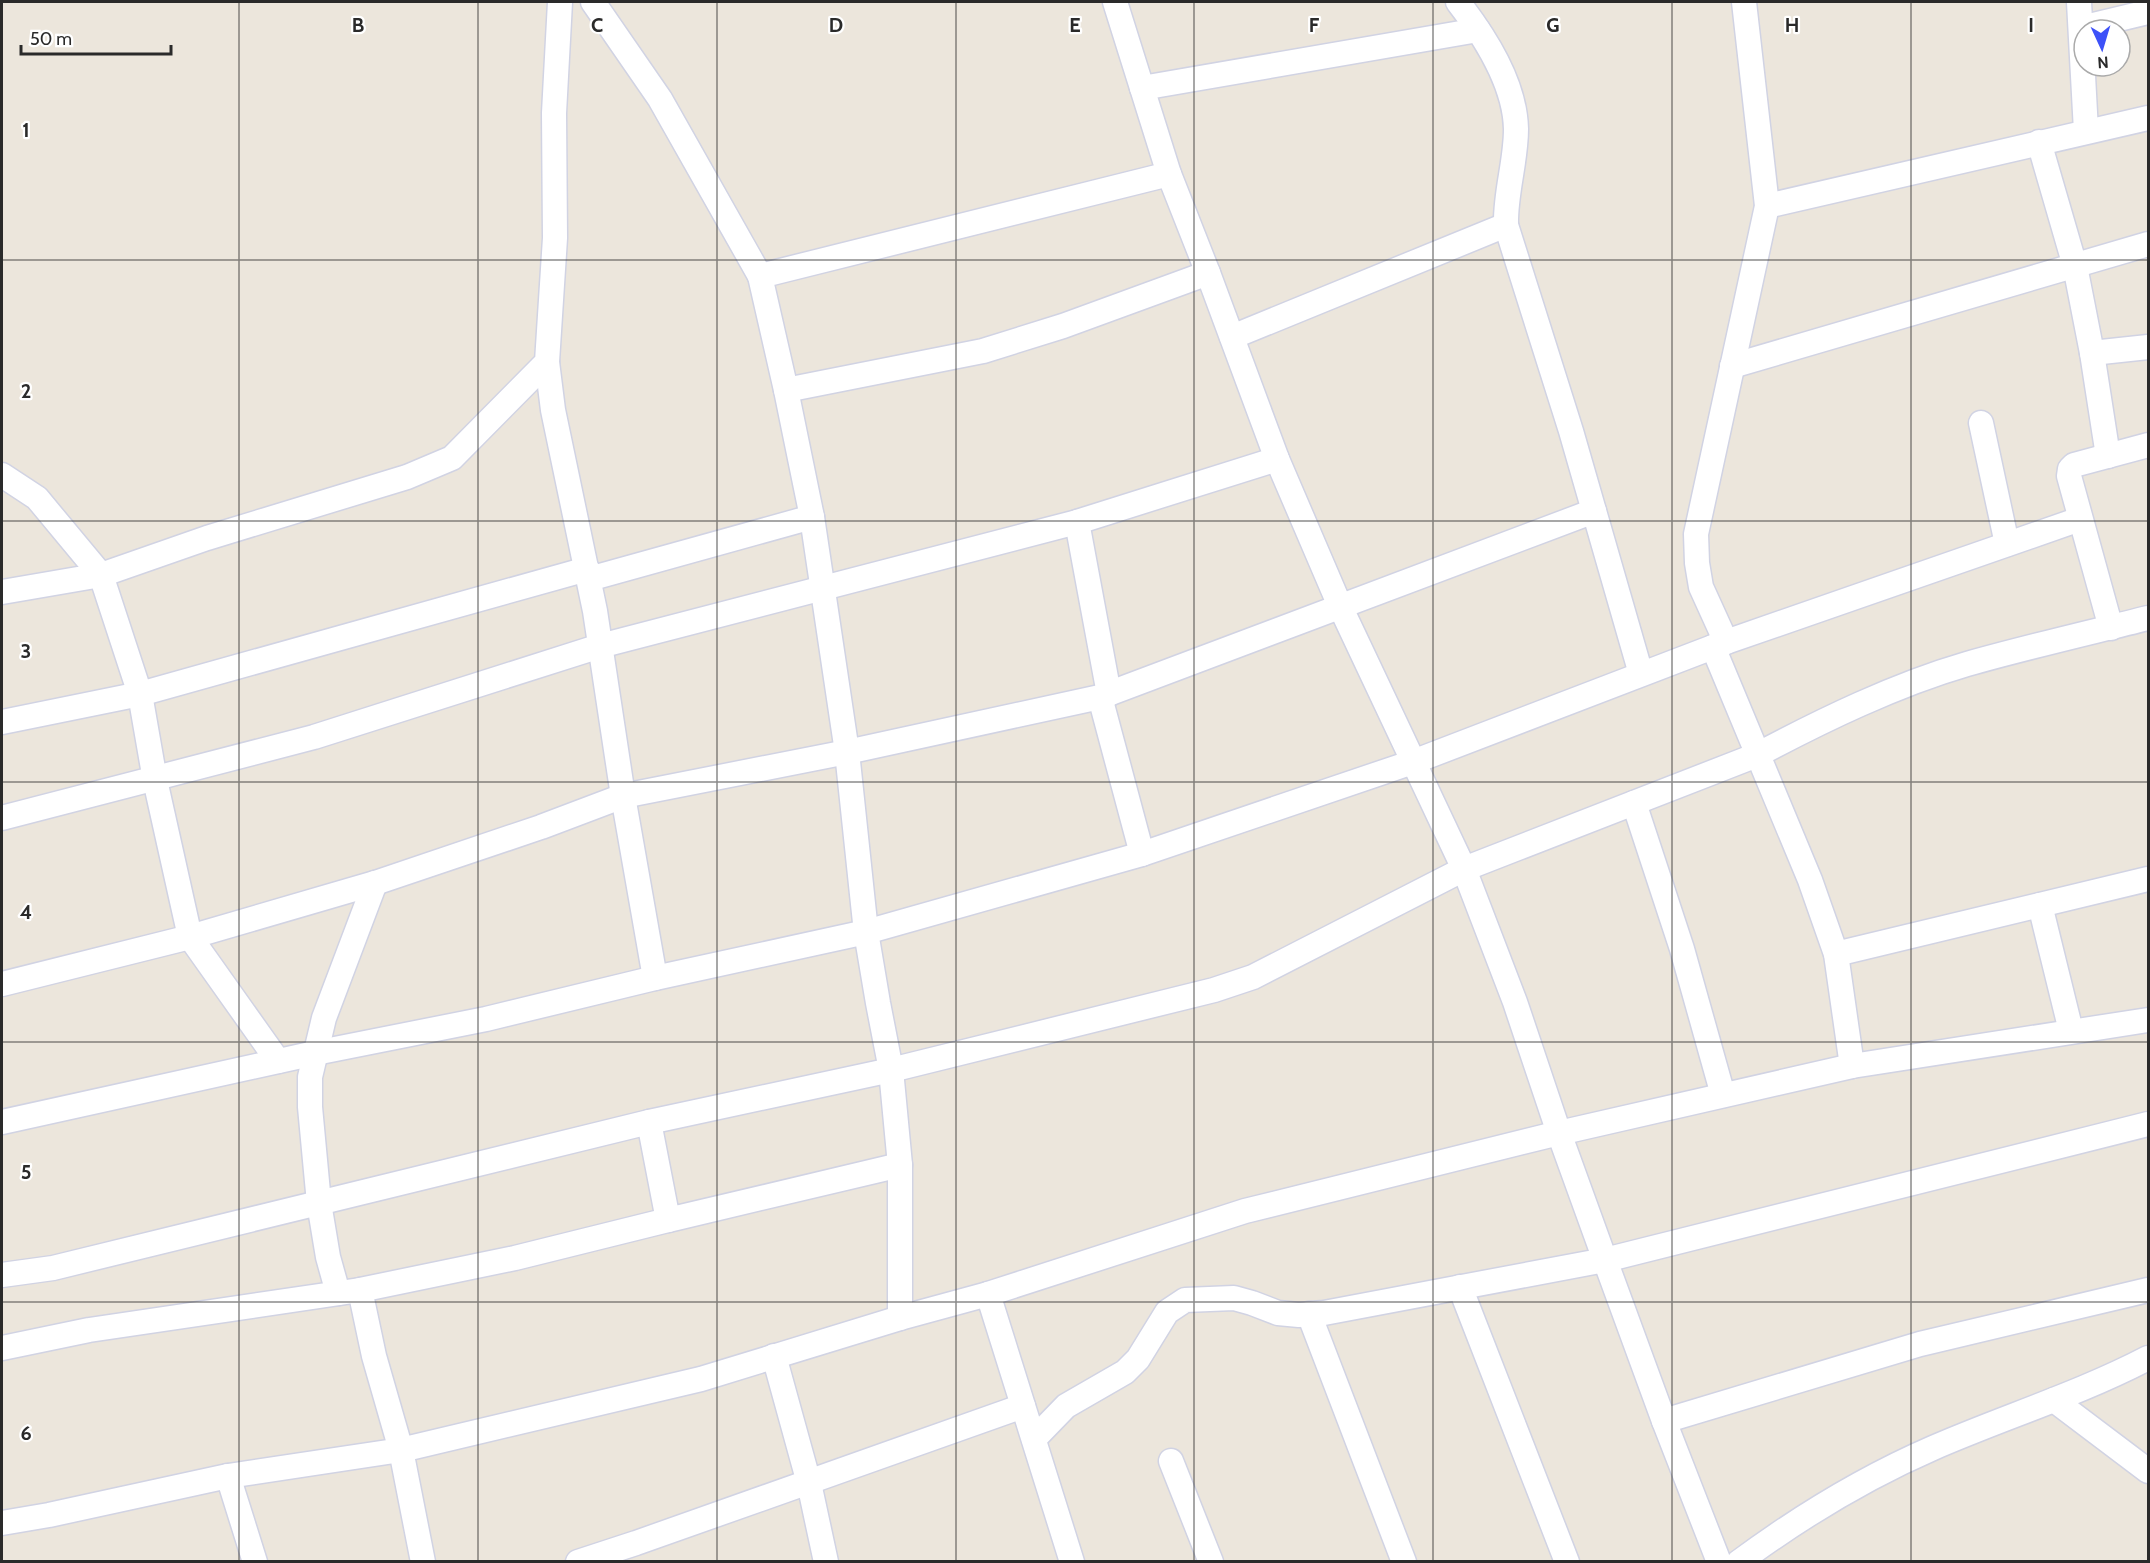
<svg xmlns="http://www.w3.org/2000/svg" width="2150" height="1563" font-family="Cabin,sans-serif">
	<style>
		.lines { fill: none; stroke-linecap: round; stroke-linejoin: round }
		.minor-casing { stroke: #d1d3e3; stroke-width: 27 }
		.minor { stroke: #fff; stroke-width: 24 }
		.grid { fill: none; stroke: #2a2a2a; stroke-width: 1.5; stroke-opacity: 0.55 }
		.grid-label { font-size: 20px; text-anchor: middle; font-weight: bold; fill: #2a2a2a; stroke: #fff; stroke-width: 4.5; stroke-linejoin: round; paint-order: stroke }
	</style>
	<rect width="100%" height="100%" fill="#ece6dc"/>
	<g class="lines">
		<defs>
			<g id="minor">
				<polyline points="593,2 660,99 760,276"/>
				<polyline points="1115,2 1169,174 1208,273 1277,459 1340,606 1464,869 1515,1002 1559,1133 1605,1260 1664,1421 1719,1562"/>
				<path d="M1458 2C1485 37 1515 83 1516 129 1516 162 1505 193 1506 225L1571 431 1641 674"/>
				<polyline points="2079,2 2086,131"/>
				<polyline points="2081,28 2148,12"/>
				<polyline points="1142,88 1478,30"/>
				<polyline points="2039,142 2075,266 2092,353 2108,456"/>
				<polyline points="1767,206 2148,118"/>
				<polyline points="1232,337 1506,225"/>
				<polyline points="2092,353 2148,347"/>
				<polyline points="547,362 553,410 595,611 623,796 655,978"/>
				<polyline points="1732,366 2148,244"/>
				<polyline points="786,390 983,351 1063,326 1208,273"/>
				<polyline points="1981,423 2007,544"/>
				<polyline points="2,475 37,498 101,575 2,592"/>
				<polyline points="1077,522 1109,694"/>
				<polyline points="589,579 812,517"/>
				<polyline points="2111,628 2069,476 2070,469 2074,465 2148,445"/>
				<polyline points="1726,642 1701,587 1697,563 1696,534 1767,206 1744,2"/>
				<polyline points="1713,647 1810,880 1836,954 1852,1066"/>
				<polyline points="1100,697 1142,854"/>
				<polyline points="2,722 140,694 587,569"/>
				<polyline points="1634,803 1682,949 1723,1095"/>
				<polyline points="2,818 314,737 600,646 1077,522 1277,459"/>
				<polyline points="2040,905 2071,1031"/>
				<polyline points="1836,954 2148,879"/>
				<polyline points="2,984 190,937 375,883 541,827 623,796 847,752 1100,697 1594,511"/>
				<polyline points="278,1061 190,937 155,780 140,694 101,575 207,538 407,477 452,458 547,362 555,238 554,113 560,2"/>
				<polyline points="2,1122 315,1053 486,1019 655,978 866,932 1142,854 1413,762 1726,642 2080,519"/>
				<polyline points="649,1122 668,1220 900,1165"/>
				<path d="M2 1275 53 1268 649 1122 891 1070 1214 990 1253 977 1464 869 1757 755C1823 720 1895 685 1967 664 2027 647 2088 633 2148 618"/>
				<polyline points="1460,1287 1567,1562"/>
				<polyline points="360,1290 374,1356 401,1450 423,1562"/>
				<polyline points="338,1293 328,1257 319,1203 310,1107 310,1077 324,1018 375,883"/>
				<polyline points="988,1294 1072,1562"/>
				<polyline points="1309,1314 1404,1562"/>
				<polyline points="900,1318 900,1165 891,1070 878,1003 866,932 847,752 812,517 786,390 760,276 1169,174"/>
				<polyline points="2,1348 89,1330 360,1290 515,1258 668,1220"/>
				<polyline points="774,1356 809,1483 826,1562"/>
				<polyline points="2054,1400 2148,1471"/>
				<polyline points="1664,1421 1920,1344 2148,1290"/>
				<polyline points="1034,1439 1066,1406 1125,1372 1138,1359 1167,1312 1185,1300 1234,1298 1252,1303 1278,1313 1299,1315 1324,1313 1605,1260 2148,1124"/>
				<polyline points="1171,1461 1211,1562"/>
				<polyline points="228,1476 255,1562"/>
				<polyline points="2,1523 49,1515 228,1476 401,1450 701,1379 900,1318 988,1294 1245,1211 1559,1133 1852,1066 2148,1020"/>
				<polyline points="578,1562 636,1543 1023,1406"/>
				<path d="M1739 1562C1800 1517 1864 1478 1933 1448 2004 1417 2079 1394 2148 1358"/>
			</g>
		</defs>
		<use href="#minor" class="minor-casing"/>
		<use href="#minor" class="minor"/>
	</g>
	<path class="grid" d="M239 2V1562M478 2V1562M717 2V1562M956 2V1562M1194 2V1562M1433 2V1562M1672 2V1562M1911 2V1562M2 260H2148M2 521H2148M2 782H2148M2 1042H2148M2 1302H2148"/>
	<g class="grid-label">
		<text x="358" y="32">B</text>
		<text x="597" y="32">C</text>
		<text x="836" y="32">D</text>
		<text x="1075" y="32">E</text>
		<text x="1314" y="32">F</text>
		<text x="1553" y="32">G</text>
		<text x="1792" y="32">H</text>
		<text x="2031" y="32">I</text>
		<text x="26" y="137">1</text>
		<text x="26" y="398">2</text>
		<text x="26" y="658">3</text>
		<text x="26" y="919">4</text>
		<text x="26" y="1179">5</text>
		<text x="26" y="1440">6</text>
	</g>
	<rect width="2150" height="1563" fill="none" stroke="#2a2a2a" stroke-width="6"/>
	<g transform="translate(2102 48) rotate(176)"><circle r="28" fill="#ffffff" stroke="#aaaaaa" stroke-width="1.5"/>
	<path d="M0-4.5L10 22L0 15L-10 22Z" fill="#3d51f8"/>
	<text y="-9" font-size="16" font-weight="bold" text-anchor="middle" fill="#2a2a2a">N</text>
	</g>
	<path d="M21 45v9h150v-9" fill="none" stroke="#2a2a2a" stroke-width="3"/>
	<text x="30" y="45" font-size="18" fill="#2a2a2a" stroke="#ffffff" stroke-width="4.5" paint-order="stroke">50 m</text>
</svg>
